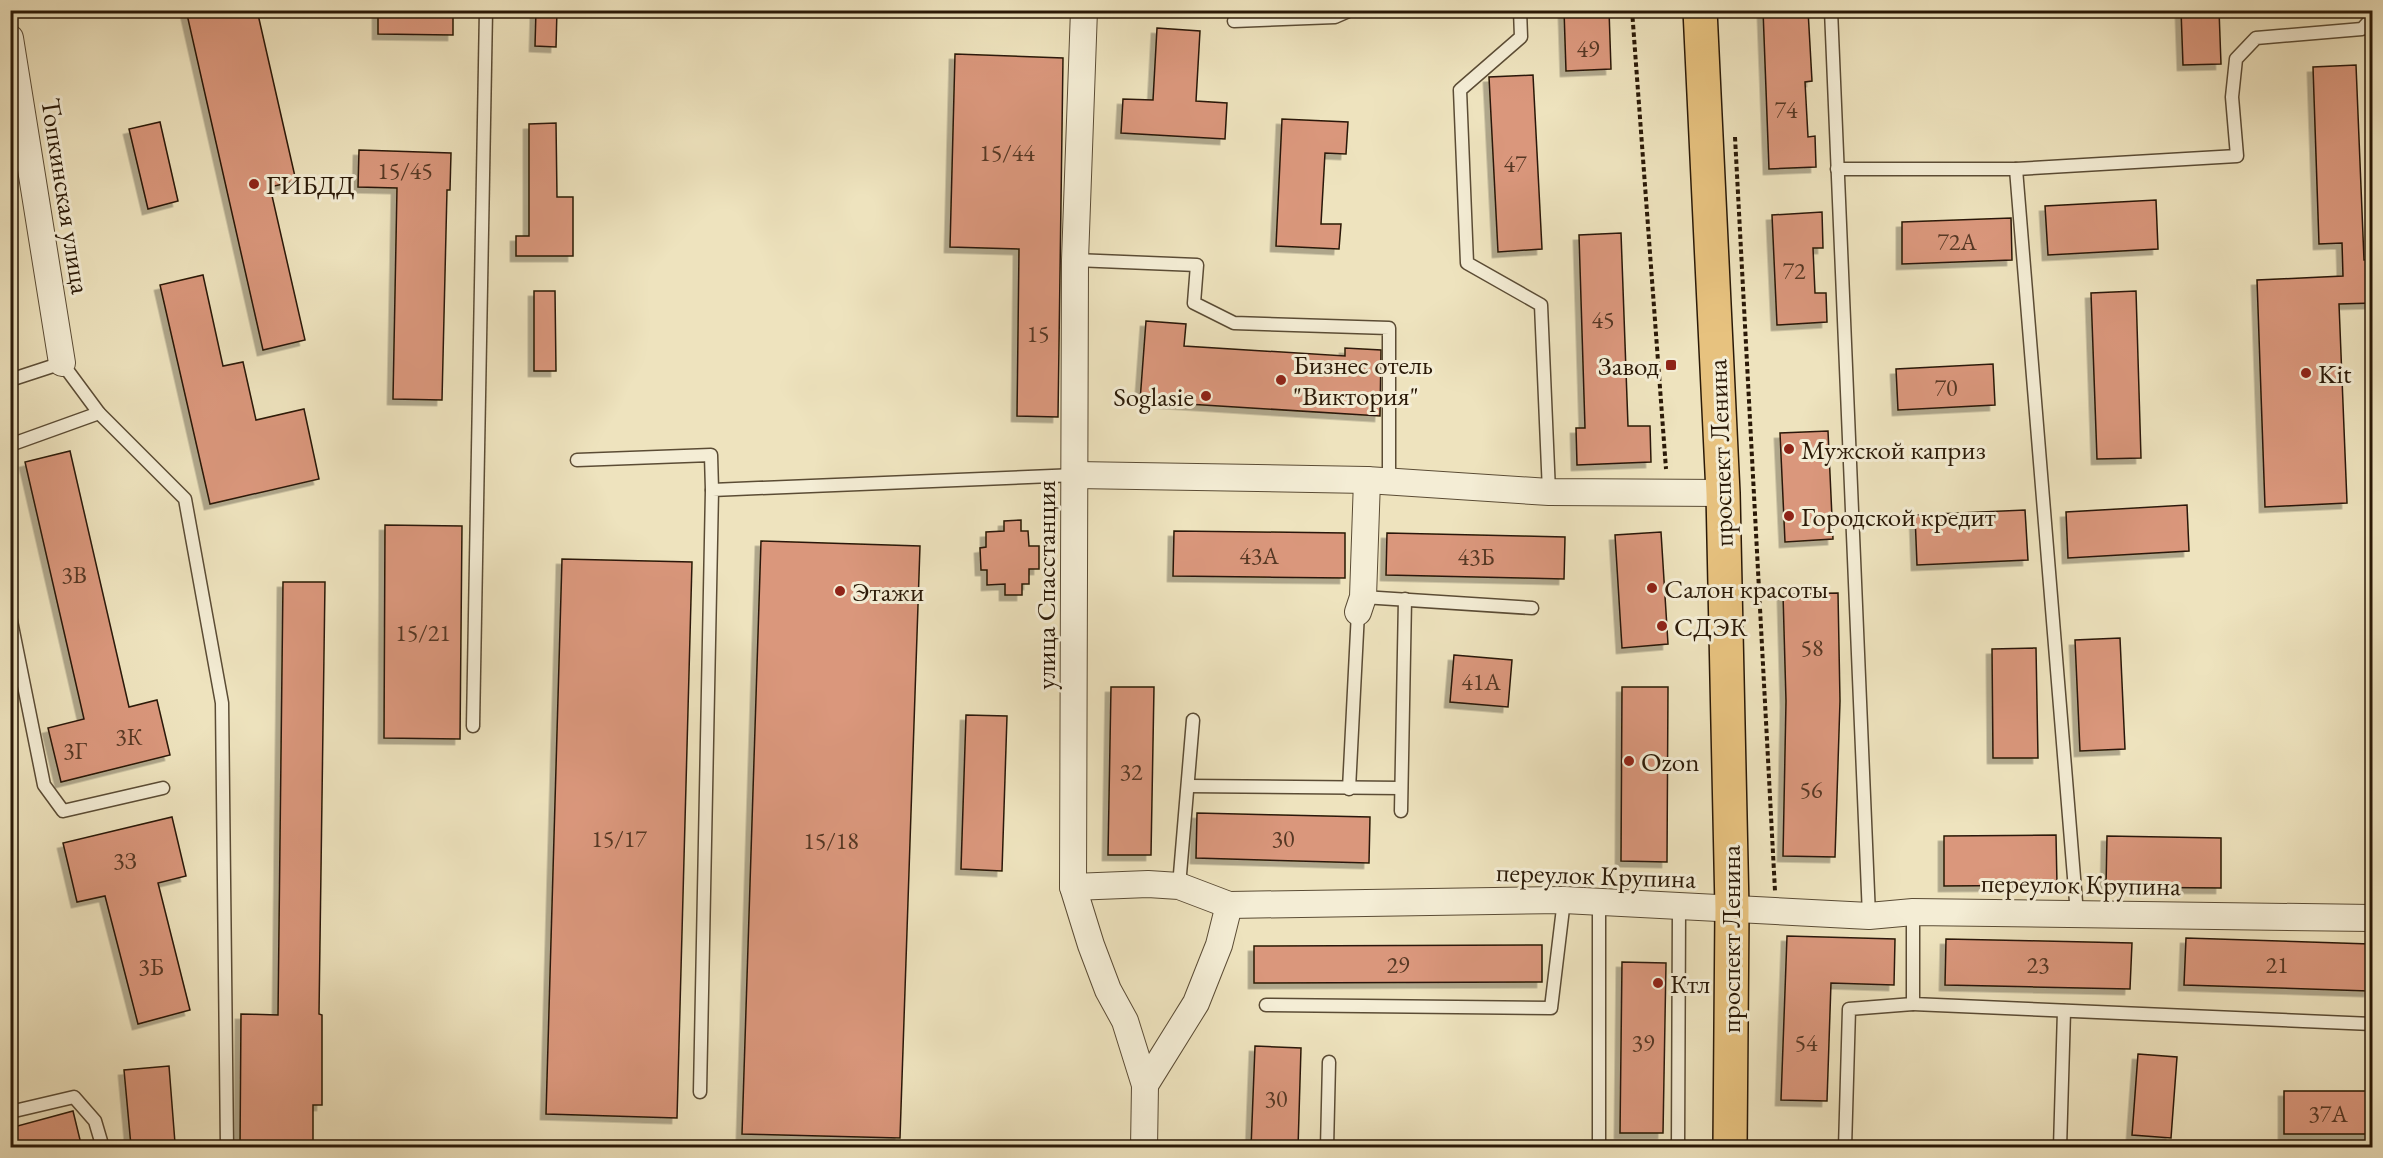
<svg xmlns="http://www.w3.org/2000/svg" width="2383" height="1158" font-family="'EB Garamond',serif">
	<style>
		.building { fill: #da977b; stroke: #2a1907; stroke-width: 1.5; filter: url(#shadow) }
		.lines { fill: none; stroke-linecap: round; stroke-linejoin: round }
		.lane-casing { stroke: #5b4c35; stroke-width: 15 }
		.street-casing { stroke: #5b4c35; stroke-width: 28 }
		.primary-casing { stroke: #2a1907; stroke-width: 36 }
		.path { stroke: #2a1907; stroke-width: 4; stroke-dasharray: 4.5 3; stroke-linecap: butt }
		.lane { stroke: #f4edd5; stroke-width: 12 }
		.street { stroke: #f4edd5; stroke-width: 26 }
		.primary { stroke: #e7c27f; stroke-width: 33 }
		.poi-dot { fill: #8f2418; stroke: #f4edd5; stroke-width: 2 }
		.labels { text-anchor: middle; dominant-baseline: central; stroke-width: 6; stroke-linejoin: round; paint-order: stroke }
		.number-label { font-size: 24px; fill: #563824 }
		.poi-label { font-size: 27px; fill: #2a1907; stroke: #f4edd5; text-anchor: start }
		.street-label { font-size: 27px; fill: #2a1907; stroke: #f4edd5 }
	</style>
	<defs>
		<filter id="shadow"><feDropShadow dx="-5.5" dy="5.5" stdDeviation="0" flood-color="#0004"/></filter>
	</defs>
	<rect width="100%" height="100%" fill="#eee3be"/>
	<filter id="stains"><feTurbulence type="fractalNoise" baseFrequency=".00333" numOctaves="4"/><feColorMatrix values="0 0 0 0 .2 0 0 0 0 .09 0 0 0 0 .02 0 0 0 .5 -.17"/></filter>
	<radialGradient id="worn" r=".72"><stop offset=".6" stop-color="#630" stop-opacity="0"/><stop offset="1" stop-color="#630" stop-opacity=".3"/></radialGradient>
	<g class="building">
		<polygon points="186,10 257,10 296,181 270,187 305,340 263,350"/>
		<polygon points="378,10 453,10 453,35 378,34"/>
		<polygon points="536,10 557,10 556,47 535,46"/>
		<polygon points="1564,10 1609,10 1611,69 1566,71"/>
		<polygon points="1763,10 1808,10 1812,81 1805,82 1808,137 1815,136 1816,167 1769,169"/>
		<polygon points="2181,10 2219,10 2221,64 2183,65"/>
		<polygon points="1157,28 1200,31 1196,101 1227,103 1225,139 1121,133 1123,99 1153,100"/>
		<polygon points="955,54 1063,58 1058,417 1017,416 1019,249 950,247"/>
		<polygon points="2356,65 2364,260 2373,259 2373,303 2339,304 2347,503 2265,507 2257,280 2343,276 2342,243 2319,244 2313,67"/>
		<polygon points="1533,75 1542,249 1498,252 1489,77"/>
		<polygon points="1282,119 1348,122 1346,154 1325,153 1321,224 1341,224 1339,249 1276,246"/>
		<polygon points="160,122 178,201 148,209 129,129"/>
		<polygon points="556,123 557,197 573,197 573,256 516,256 516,236 529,236 529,124"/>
		<polygon points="359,150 451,153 450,190 447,190 442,400 393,399 397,188 358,187"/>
		<polygon points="2156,200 2158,249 2048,255 2045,206"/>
		<polygon points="1822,212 1823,248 1813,248 1815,293 1826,293 1827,322 1777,325 1772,215"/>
		<polygon points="2011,218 2012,260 1902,264 1902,222"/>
		<polygon points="1621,233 1628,426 1650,426 1651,462 1577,465 1576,428 1585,428 1579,235"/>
		<polygon points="203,275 223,366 243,362 256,420 304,409 319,479 210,504 160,285"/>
		<polygon points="534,291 555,291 556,371 534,371"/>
		<polygon points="2136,291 2141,458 2097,459 2091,293"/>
		<polygon points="1146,321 1186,324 1184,346 1345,356 1345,348 1381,350 1380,416 1140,401"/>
		<polygon points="1993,364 1995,405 1898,410 1896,369"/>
		<polygon points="1828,431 1833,539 1785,542 1780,433"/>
		<polygon points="70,451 129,707 157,700 170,755 61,782 48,728 84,719 25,462"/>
		<polygon points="2187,505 2189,551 2068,558 2066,512"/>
		<polygon points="2025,510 2028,560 1917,565 1915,515"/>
		<polygon points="1021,520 1021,531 1028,531 1029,546 1039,546 1039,569 1029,569 1029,584 1022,584 1022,595 1005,595 1005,584 987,585 987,570 981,570 980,548 986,547 986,532 1004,531 1004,521"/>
		<polygon points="385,525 462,526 460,739 384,738"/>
		<polygon points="1174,531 1345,533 1345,578 1173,576"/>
		<polygon points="1661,532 1668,644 1622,648 1615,535"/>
		<polygon points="1387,533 1565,537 1564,579 1386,575"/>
		<polygon points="761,541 920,546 900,1138 742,1134"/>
		<polygon points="562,559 692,562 677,1118 546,1114"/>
		<polygon points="283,582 325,582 319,1014 322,1015 322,1105 313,1105 313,1148 240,1148 241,1014 278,1015"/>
		<polygon points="1838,593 1840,701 1835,857 1783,856 1786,701 1783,594"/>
		<polygon points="2120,638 2125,749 2080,751 2075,640"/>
		<polygon points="2036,648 2038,758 1993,758 1992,649"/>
		<polygon points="1454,655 1512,660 1508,707 1450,702"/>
		<polygon points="1111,687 1154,687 1151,855 1108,855"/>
		<polygon points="1622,687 1668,687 1667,862 1621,861"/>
		<polygon points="966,715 1007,716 1002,871 961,869"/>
		<polygon points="1197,813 1370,817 1369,863 1196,858"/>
		<polygon points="172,817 186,876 158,883 190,1010 138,1024 105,896 77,902 63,843"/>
		<polygon points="2056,835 2057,885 1944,886 1944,836"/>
		<polygon points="2107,836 2221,838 2221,888 2106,887"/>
		<polygon points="1787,936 1895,939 1894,985 1831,983 1827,1101 1781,1100"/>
		<polygon points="2186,938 2370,944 2369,991 2184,985"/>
		<polygon points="1946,939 2132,943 2130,989 1945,985"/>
		<polygon points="1542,945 1542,982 1254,983 1254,946"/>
		<polygon points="1622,962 1666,963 1663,1133 1620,1133"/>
		<polygon points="1255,1046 1301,1048 1298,1148 1251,1148"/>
		<polygon points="2138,1054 2177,1057 2171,1138 2132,1135"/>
		<polygon points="169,1066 175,1143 131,1146 124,1070"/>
		<rect x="2284" y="1091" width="89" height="43"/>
		<polygon points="73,1111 82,1148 10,1148 10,1128"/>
	</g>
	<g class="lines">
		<defs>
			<g id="lane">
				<polyline points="1520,10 1521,37 1460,90 1467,263 1541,305 1549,492"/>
				<polyline points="1831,10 1869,916"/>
				<polyline points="1234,21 1335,17 1351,10"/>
				<polyline points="1837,169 2016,169 2237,156 2232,97 2236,59 2256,38 2362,29 2372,18"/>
				<polyline points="2016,169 2077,914"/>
				<polyline points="1075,260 1197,265 1194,303 1234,323 1389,328 1389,481"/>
				<polyline points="10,380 62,363 99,413 185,499 222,703 227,1148"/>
				<polyline points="10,445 99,413"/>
				<polyline points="577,460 711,455 712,490"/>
				<polyline points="1363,597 1532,608"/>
				<polyline points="10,616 44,785 63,811 163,788"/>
				<polyline points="473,726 486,10"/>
				<polyline points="1188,786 1401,788"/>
				<polyline points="1349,789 1358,612"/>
				<polyline points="1401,811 1405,599"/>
				<polyline points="1179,886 1193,720"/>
				<polyline points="1599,902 1599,1148"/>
				<polyline points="1913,912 1913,1004 2372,1024"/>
				<polyline points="1266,1005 1551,1008 1564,900"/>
				<polyline points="700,1092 712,490 1076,475"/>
				<polyline points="10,1112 74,1097 95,1121 103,1148"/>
				<polyline points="1327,1148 1329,1062"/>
				<polyline points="1678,1148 1679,908"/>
				<polyline points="1845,1148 1849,1009 1913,1004"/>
				<polyline points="2060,1148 2064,1011"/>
			</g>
			<g id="street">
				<polyline points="1084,10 1075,260 1073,887 1091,945 1108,990 1125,1021 1145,1085 1144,1148"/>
				<polyline points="10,38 62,363"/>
				<polyline points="1076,475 1367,480 1549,492 1723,493"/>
				<polyline points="1358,612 1363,597 1367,480"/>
				<polyline points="1073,887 1148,884 1179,886 1229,905 1564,900 1869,916 1913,912 2372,918"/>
				<polyline points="1145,1085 1196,1003 1219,945 1229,905"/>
			</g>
			<polyline id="primary" points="1700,10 1723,493 1732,909 1730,1148"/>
		</defs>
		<use href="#lane" class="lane-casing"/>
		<use href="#street" class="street-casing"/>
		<use href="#primary" class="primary-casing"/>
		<g class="path">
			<polyline points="1632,10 1666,469"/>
			<polyline points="1735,137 1775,891"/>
		</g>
		<use href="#lane" class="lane"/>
		<use href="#street" class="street"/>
		<use href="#primary" class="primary"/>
	</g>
	<g class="poi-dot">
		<circle cx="254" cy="184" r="6"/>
		<rect x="1665" y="359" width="12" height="12" rx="3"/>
		<circle cx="2306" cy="373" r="6"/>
		<circle cx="1281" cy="380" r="6"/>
		<circle cx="1206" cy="396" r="6"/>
		<circle cx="1789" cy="449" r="6"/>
		<circle cx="1789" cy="516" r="6"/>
		<circle cx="1652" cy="588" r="6"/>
		<circle cx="840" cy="591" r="6"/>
		<circle cx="1662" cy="626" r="6"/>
		<circle cx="1629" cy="761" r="6"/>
		<circle cx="1658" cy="983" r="6"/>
	</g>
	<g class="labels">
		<g class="number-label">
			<text x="1588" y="48">49</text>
			<text x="1786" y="109">74</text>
			<text x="1007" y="152">15/44</text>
			<text x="1515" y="163">47</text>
			<text x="405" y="170">15/45</text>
			<text x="1957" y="241">72А</text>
			<text x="1794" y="270">72</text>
			<text x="1603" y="319">45</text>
			<text x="1038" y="333">15</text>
			<text x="1946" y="387">70</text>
			<text x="1259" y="555">43А</text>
			<text x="1476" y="556">43Б</text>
			<text x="74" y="574">3В</text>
			<text x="423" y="632">15/21</text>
			<text x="1812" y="647">58</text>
			<text x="1481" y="681">41А</text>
			<text x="129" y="736">3К</text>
			<text x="75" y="750">3Г</text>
			<text x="1131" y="771">32</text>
			<text x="1811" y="789">56</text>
			<text x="619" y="838">15/17</text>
			<text x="1283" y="838">30</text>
			<text x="831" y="840">15/18</text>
			<text x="125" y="860">3З</text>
			<text x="1398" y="964">29</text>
			<text x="2038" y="964">23</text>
			<text x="2277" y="964">21</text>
			<text x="151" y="966">3Б</text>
			<text x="1643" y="1042">39</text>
			<text x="1806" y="1042">54</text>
			<text x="1276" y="1098">30</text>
			<text x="2328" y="1113">37А</text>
		</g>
		<g class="poi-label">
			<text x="266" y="184">ГИБДД</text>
			<text x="1293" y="364">Бизнес отель<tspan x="1293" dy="31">"Виктория"</tspan></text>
			<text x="1659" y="365" text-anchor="end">Завод</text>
			<text x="2318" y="373">Kit</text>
			<text x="1194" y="396" text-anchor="end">Soglasie</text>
			<text x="1801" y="449">Мужской каприз</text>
			<text x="1801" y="516">Городской кредит</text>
			<text x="1664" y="588">Салон красоты</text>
			<text x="852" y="591">Этажи</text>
			<text x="1674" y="626">СДЭК</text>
			<text x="1641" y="761">Ozon</text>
			<text x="1670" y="983">Ктл</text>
		</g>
		<g class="street-label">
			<text transform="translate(66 196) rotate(81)">Топкинская улица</text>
			<text transform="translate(1720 453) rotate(-92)">проспект Ленина</text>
			<text transform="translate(1045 585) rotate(-90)">улица Спасстанция</text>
			<text transform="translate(1596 875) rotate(2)">переулок Крупина</text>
			<text transform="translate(2081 884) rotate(1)">переулок Крупина</text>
			<text transform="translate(1730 939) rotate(-90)">проспект Ленина</text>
		</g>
	</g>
	<rect width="2383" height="1158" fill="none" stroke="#eee3be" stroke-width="36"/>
	<rect x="12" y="12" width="2359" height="1134" fill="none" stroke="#2a1907" stroke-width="3"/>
	<rect x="18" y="18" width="2347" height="1122" fill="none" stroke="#2a1907" stroke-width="1.5"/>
	<rect width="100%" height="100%" filter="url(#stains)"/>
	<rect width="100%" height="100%" fill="url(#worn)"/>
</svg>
